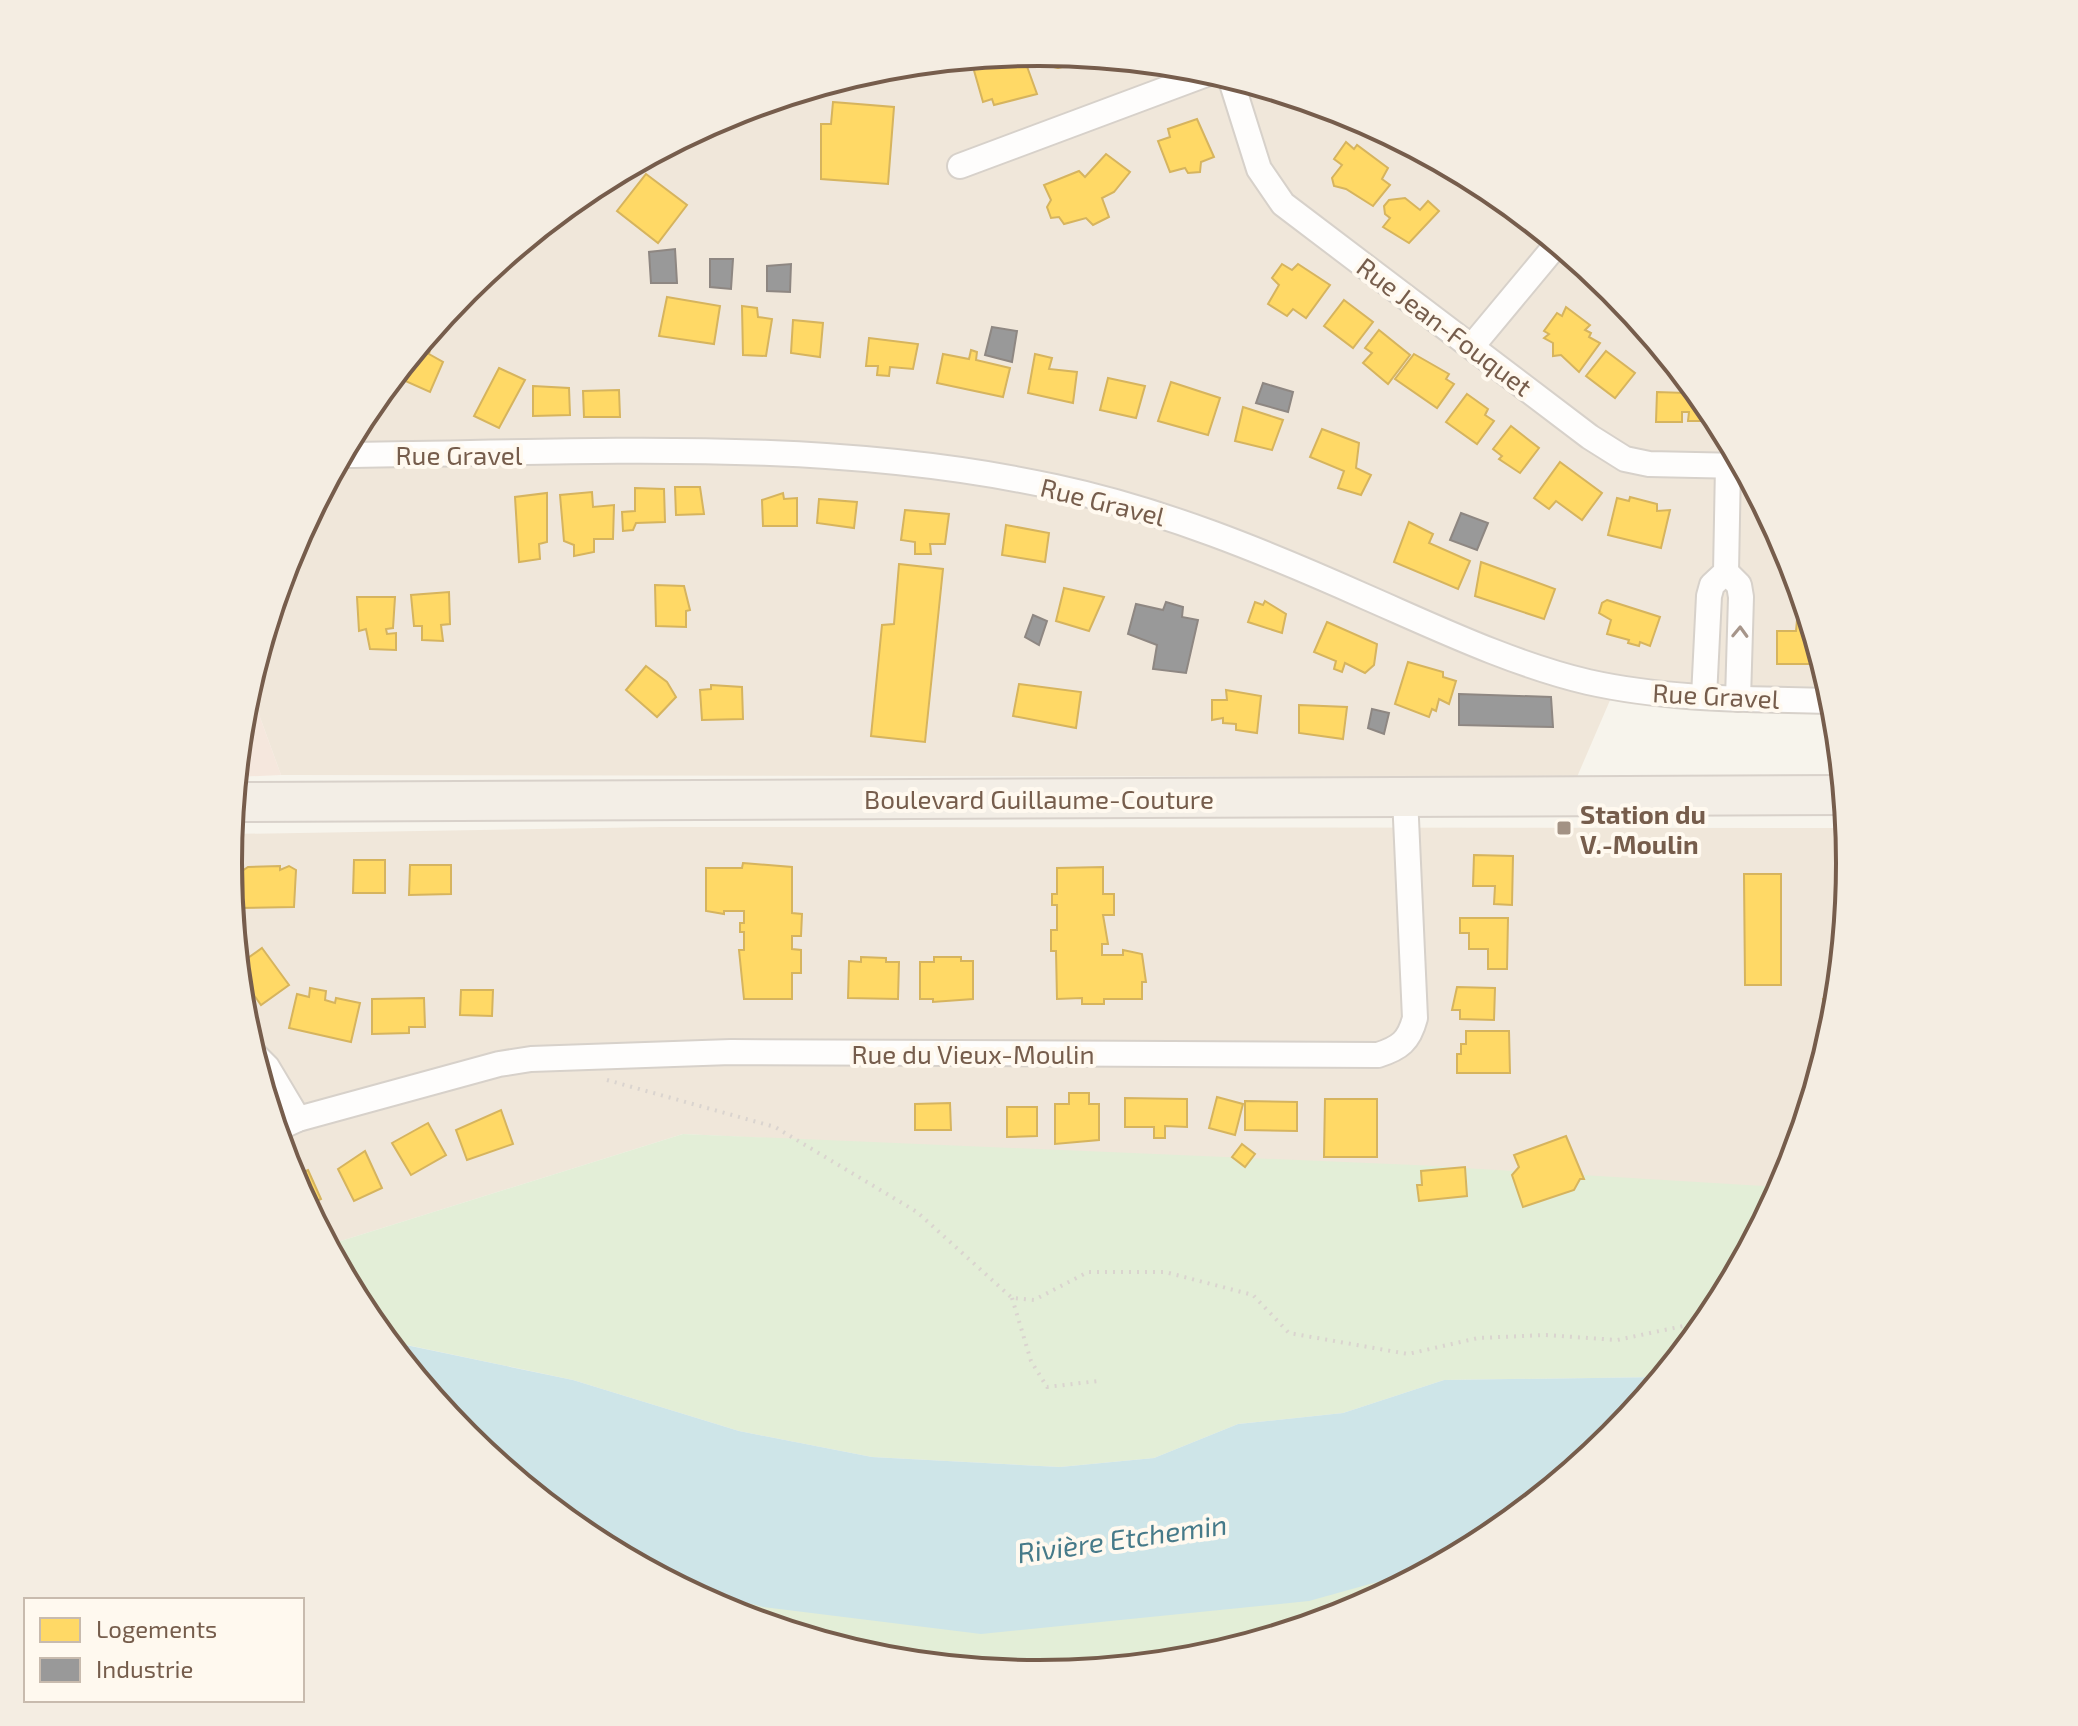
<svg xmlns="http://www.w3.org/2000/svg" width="2078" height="1726" font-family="'Exo 2',sans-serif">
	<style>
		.residential { fill: #f0e7da }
		.commercial { fill: #f5e7dd }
		.green { fill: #e3eed7 }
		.water { fill: #cee5e8 }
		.homes { fill: #ffd966; stroke: #d6b45e; stroke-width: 2 }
		.industry { fill: #999; stroke: #8e8782; stroke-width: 2 }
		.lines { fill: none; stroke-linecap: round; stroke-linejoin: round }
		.minor-casing { stroke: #d7d1ca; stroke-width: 28 }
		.primary-casing { stroke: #d8d1ca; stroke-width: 42 }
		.path { stroke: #dad4cf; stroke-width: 4; stroke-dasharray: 2 6; stroke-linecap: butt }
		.minor { stroke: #fefdfc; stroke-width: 24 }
		.primary { stroke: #f3eee6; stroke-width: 38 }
		.oneway { stroke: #a6958a }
		.poi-dot { fill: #a39284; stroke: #fff9ef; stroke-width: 3 }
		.labels { text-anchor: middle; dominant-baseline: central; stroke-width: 8; stroke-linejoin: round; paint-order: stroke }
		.street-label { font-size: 26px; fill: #765d4c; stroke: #fff9ef }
		.poi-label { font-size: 26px; font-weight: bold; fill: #765d4c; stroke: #fff9ef; text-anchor: start }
		.water-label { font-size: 28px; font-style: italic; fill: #467a89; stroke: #fff9ef }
		.rim { fill: none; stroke: #765d4c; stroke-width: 4 }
	</style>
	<rect width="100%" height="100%" fill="#f7f4ec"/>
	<g class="residential">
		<polygon points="1039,52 1198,68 1350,114 1490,189 1613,290 1714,413 1788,553 1829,687 1617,684 1577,777 281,775 249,687 290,552 365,412 466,289 582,194 729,114 881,68"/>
		<polygon points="661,827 1846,828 1850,863 1834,1022 1788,1174 1780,1188 683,1134 328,1245 290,1173 244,1021 228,863 231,834"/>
	</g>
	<polygon class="commercial" points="249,687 281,775 236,777 244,704"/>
	<g class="green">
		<polygon points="683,1134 1415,1165 1781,1187 1713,1314 1661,1377 1444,1380 1343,1413 1238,1424 1154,1458 1060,1467 872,1457 739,1431 573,1380 407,1345 391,1346 364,1313 328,1245"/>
		<polygon points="588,1537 1489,1538 1349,1612 1197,1658 1039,1674 880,1658 728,1612"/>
	</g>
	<polygon class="water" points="406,1345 573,1380 739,1431 872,1457 1060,1467 1154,1458 1238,1424 1343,1413 1444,1380 1661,1377 1612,1437 1489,1538 1438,1565 1309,1601 981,1634 763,1607 678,1585 588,1537 465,1436 391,1346"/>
	<g class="homes">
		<polygon points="1049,53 1109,59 1109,60 1082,67 1081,63 1058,68 1053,67"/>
		<polygon points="1011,55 1014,65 1025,61 1037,94 994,105 992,99 983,102 973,67 997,61 996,57 981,58"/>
		<polygon points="833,102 894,107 888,184 821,179 821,124 831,124"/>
		<polygon points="1197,119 1214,157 1201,162 1200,172 1188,173 1185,168 1170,172 1158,141 1170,137 1168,129"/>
		<polygon points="1346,142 1354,149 1357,145 1388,168 1382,179 1390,185 1373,206 1346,189 1334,186 1332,178 1342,165 1334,159"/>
		<polygon points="1106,154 1130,172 1114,192 1102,198 1109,217 1093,225 1086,218 1064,224 1059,217 1051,218 1047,207 1051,200 1044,185 1079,171 1085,177"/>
		<polygon points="646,174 687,205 658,243 617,211"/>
		<polygon points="1497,195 1523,216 1517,223 1491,203"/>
		<polygon points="1405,198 1420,210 1428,201 1439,211 1409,243 1383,227 1390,218 1385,214 1384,206 1389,200"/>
		<polygon points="1282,264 1292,270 1298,264 1330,285 1306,318 1293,309 1287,316 1268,304 1279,285 1272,278"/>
		<polygon points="667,297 720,306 714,344 659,336"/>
		<polygon points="1344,300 1373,322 1353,348 1324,326"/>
		<polygon points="742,306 757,308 758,317 772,319 766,356 743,355"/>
		<polygon points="1566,307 1590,325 1585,330 1591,333 1589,337 1600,343 1579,372 1561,355 1553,356 1553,343 1544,338 1549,334 1544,331 1557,313 1562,316"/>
		<polygon points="793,320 823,323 820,357 791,353"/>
		<polygon points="1379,330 1410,355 1388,384 1363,363 1372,353 1365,348"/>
		<polygon points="426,338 432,341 429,354 443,362 430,392 394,376"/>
		<polygon points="869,338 918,344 913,369 890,367 889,376 877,375 878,366 866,366"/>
		<polygon points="971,350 977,352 976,360 1010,368 1003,397 937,383 943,354 969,359"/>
		<polygon points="1606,351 1635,373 1615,398 1586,376"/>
		<polygon points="1035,354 1052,358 1049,369 1077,372 1073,403 1028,393"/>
		<polygon points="1414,354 1449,374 1446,379 1454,384 1437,408 1395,379"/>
		<polygon points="499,368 525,380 499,428 474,416"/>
		<polygon points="1108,378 1145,386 1136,418 1100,410"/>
		<polygon points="1171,382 1220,398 1208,435 1158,421"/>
		<polygon points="1687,384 1714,415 1703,415 1702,421 1688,421 1689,412 1682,412 1682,422 1656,422 1657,392 1686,393"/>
		<polygon points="533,386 569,388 570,415 533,416"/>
		<polygon points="619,390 620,417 584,417 583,391"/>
		<polygon points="1467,394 1488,409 1485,415 1494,421 1477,444 1446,422"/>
		<polygon points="1243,407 1283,420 1272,450 1235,441"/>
		<polygon points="1511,426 1539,448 1520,473 1499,459 1502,456 1493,449"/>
		<polygon points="1322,429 1359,443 1356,468 1371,475 1361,495 1338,488 1344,471 1310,457"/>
		<polygon points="1560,462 1602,493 1582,520 1556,501 1549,509 1534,498"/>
		<polygon points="675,487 700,487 704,514 676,515"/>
		<polygon points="635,488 664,489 665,522 636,523 633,530 623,531 622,512 635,511"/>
		<polygon points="592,492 593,507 614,505 613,539 594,539 594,552 574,556 574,545 564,541 560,495"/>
		<polygon points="547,493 547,542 539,544 540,559 519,562 515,497"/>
		<polygon points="783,493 784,499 797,498 797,526 763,526 762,500"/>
		<polygon points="1630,497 1657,504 1657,511 1670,510 1661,548 1608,535 1617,498 1629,501"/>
		<polygon points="819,499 857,502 854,528 817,523"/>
		<polygon points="905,510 949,514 945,544 930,544 931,554 915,554 915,542 901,540"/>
		<polygon points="1409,522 1433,534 1429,543 1470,561 1458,589 1394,562"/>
		<polygon points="1006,525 1049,533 1045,562 1002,555"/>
		<polygon points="1778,533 1788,553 1791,561 1777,559"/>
		<polygon points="1481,562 1555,589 1544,619 1475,596"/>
		<polygon points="899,564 943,569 925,742 871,736 882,625 894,624"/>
		<polygon points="655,585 684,586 690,610 686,611 686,627 656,626"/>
		<polygon points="1064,588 1104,597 1089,631 1056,621"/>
		<polygon points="449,592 450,624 441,625 443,641 422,640 422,626 414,626 411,595"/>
		<polygon points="357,597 395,597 393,628 386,629 387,634 396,633 396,650 370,649 366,629 359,631"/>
		<polygon points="1607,600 1660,617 1650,646 1640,642 1639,646 1628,643 1629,640 1607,634 1611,620 1599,613 1602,603"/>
		<polygon points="1265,601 1286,614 1282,633 1248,622 1255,602 1263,605"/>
		<polygon points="1797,620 1809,620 1819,664 1777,664 1777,631 1796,631"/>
		<polygon points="1327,622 1377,644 1374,665 1365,673 1345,663 1342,672 1334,669 1336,661 1314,652"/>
		<polygon points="1408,662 1443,672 1443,677 1456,681 1449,704 1439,699 1436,711 1432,709 1429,717 1395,704"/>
		<polygon points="646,666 667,682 676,697 657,717 626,690"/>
		<polygon points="1019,684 1081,692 1076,728 1013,716"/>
		<polygon points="711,685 742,687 743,719 702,720 700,690 711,689"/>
		<polygon points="1226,690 1261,696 1257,733 1236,730 1236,724 1223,723 1223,718 1212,720 1212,700 1227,700"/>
		<polygon points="1299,705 1347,707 1343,739 1299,733"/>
		<polygon points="1474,855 1513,856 1512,905 1494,904 1495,886 1473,886"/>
		<polygon points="354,860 385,860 385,893 353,893"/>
		<polygon points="743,863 792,867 792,913 802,914 801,936 792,936 792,949 801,950 801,973 792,973 792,999 744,999 739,950 744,950 744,932 740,932 740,923 744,923 744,911 724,911 724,914 706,911 706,868 742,868"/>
		<polygon points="410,865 451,865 451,894 409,895"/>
		<polygon points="239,866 242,871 248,867 280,866 280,870 289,866 296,870 294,907 234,908 230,876"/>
		<polygon points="1103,867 1103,894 1114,894 1114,915 1103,915 1108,944 1102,944 1102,955 1123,955 1123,950 1142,954 1146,982 1142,982 1142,999 1104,999 1104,1004 1082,1004 1082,998 1057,999 1056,951 1051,951 1051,930 1057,930 1057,905 1052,905 1052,894 1057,894 1057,868"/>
		<polygon points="1744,874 1781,874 1781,985 1745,985"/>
		<polygon points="1460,918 1508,918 1507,969 1488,969 1488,949 1469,949 1469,933 1460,933"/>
		<polygon points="262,948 289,985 261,1005 239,974 238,965"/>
		<polygon points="861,957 886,958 886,962 899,962 898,999 848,998 849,961 861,962"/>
		<polygon points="934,957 961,957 961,961 973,961 973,999 933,1002 933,999 920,999 920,962 934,962"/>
		<polygon points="1457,987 1495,988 1494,1020 1460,1019 1460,1010 1452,1010"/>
		<polygon points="310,988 326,991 325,1000 335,1003 336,998 360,1003 351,1042 289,1028 297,994 309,997"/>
		<polygon points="461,990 493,990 492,1016 460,1015"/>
		<polygon points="1837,995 1834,1022 1829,1027 1823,999"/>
		<polygon points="424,998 425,1027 409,1027 409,1033 372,1034 372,999"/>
		<polygon points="1466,1031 1509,1031 1510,1073 1457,1073 1457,1054 1461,1054 1461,1044 1466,1044"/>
		<polygon points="1069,1093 1089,1093 1089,1104 1099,1104 1099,1140 1055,1144 1055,1104 1069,1104"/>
		<polygon points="1217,1097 1243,1104 1235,1135 1209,1128"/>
		<polygon points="1125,1098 1187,1099 1187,1127 1165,1126 1165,1138 1154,1138 1154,1127 1125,1127"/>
		<polygon points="1325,1099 1377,1099 1377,1157 1324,1157"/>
		<polygon points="1245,1101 1297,1102 1297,1131 1245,1130"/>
		<polygon points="950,1103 951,1130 915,1130 915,1104"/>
		<polygon points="1007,1107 1037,1107 1037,1136 1007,1137"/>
		<polygon points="501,1110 513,1144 467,1160 456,1130"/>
		<polygon points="428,1123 446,1155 411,1175 392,1143"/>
		<polygon points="1566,1136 1584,1179 1580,1179 1574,1190 1523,1207 1512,1175 1519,1167 1514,1155"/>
		<polygon points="1242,1144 1255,1154 1245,1167 1232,1157"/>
		<polygon points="365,1151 382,1188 354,1201 338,1169"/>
		<polygon points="1465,1167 1467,1196 1419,1201 1417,1185 1422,1185 1421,1171"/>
		<polygon points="308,1170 321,1199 307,1205 292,1177"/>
	</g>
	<g class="industry">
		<polygon points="675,249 677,283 651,283 649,252"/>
		<polygon points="710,259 733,259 731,289 710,287"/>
		<polygon points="791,264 790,292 767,291 767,266"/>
		<polygon points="992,327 1017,331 1012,362 985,355"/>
		<polygon points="1263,383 1293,392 1288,412 1256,403"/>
		<polygon points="1461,513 1488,523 1477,550 1450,540"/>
		<polygon points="1166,602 1183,607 1182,617 1198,620 1186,673 1153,669 1157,645 1128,634 1136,604 1163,610"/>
		<polygon points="1033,615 1047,621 1039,645 1025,637"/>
		<polygon points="1459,694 1551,697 1553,727 1459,725"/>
		<polygon points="1372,709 1389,713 1384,734 1368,728"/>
	</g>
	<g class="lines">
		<defs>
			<g id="minor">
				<polyline points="1230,77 1259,169 1283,204 1590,437 1625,459 1649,464 1742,466"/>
				<polyline points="960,166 1212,72"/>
				<polyline points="1473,345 1557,244"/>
				<path d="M342 455C579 453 822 436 1055 487 1163 510 1265 552 1366 597 1437 628 1512 664 1588 682 1668 700 1752 699 1833 701"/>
				<polyline points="1726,572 1739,585 1741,597 1738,699"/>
				<polyline points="1704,697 1709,596 1712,585 1726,572 1728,466"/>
				<polyline points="254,1054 267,1067 298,1119"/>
				<path d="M276 1129 298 1119 499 1064 531 1059 731 1052 1378 1055C1400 1048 1409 1041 1415 1018L1405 797"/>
			</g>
			<polyline id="primary" points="234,802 1843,795"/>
		</defs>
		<use href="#minor" class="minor-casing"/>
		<use href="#primary" class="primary-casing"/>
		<g class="path">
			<polyline points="607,1080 775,1127 917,1212 1012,1298 1034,1300 1088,1272 1165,1272 1253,1295 1289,1333 1408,1354 1478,1338 1546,1335 1617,1340 1707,1321"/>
			<polyline points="1012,1298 1031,1361 1047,1387 1098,1381"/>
		</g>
		<use href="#minor" class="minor"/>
		<use href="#primary" class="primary"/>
	</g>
	<defs><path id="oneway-chevron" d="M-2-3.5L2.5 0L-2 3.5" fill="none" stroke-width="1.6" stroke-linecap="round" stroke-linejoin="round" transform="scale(2)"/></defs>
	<use class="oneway" href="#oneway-chevron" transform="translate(1740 632) rotate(-88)"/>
	<rect class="poi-dot" x="1556" y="820" width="16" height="16" rx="4"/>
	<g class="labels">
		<g class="street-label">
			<text transform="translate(1445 326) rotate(37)">Rue Jean-Fouquet</text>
			<text x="459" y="454">Rue Gravel</text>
			<text transform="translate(1103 501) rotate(14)">Rue Gravel</text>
			<text transform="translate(1716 695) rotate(3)">Rue Gravel</text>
			<text x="1039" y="798">Boulevard Guillaume-Couture</text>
			<text x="973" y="1053">Rue du Vieux-Moulin</text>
		</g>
		<g class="poi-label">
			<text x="1580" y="813">Station du<tspan x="1580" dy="30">V.-Moulin</tspan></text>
		</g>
		<g class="water-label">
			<text transform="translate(1122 1538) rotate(-8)">Rivière Etchemin</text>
		</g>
	</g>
	<path d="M0 0H2078V1726H0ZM242 863a797 797 0 1 1 1594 0a797 797 0 1 1-1594 0Z" fill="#f4ede2" fill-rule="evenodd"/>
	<path class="rim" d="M242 863a797 797 0 1 1 1594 0a797 797 0 1 1-1594 0Z"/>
	<rect x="24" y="1598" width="280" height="104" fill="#fff9ef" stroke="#c8bbae" stroke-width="2"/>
	<rect x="40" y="1618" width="40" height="24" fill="#ffd966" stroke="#c8bbae" stroke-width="2"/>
	<text x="96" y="1638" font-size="24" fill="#765d4c">Logements</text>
	<rect x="40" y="1658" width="40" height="24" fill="#999999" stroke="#c8bbae" stroke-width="2"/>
	<text x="96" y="1678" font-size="24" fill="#765d4c">Industrie</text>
</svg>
